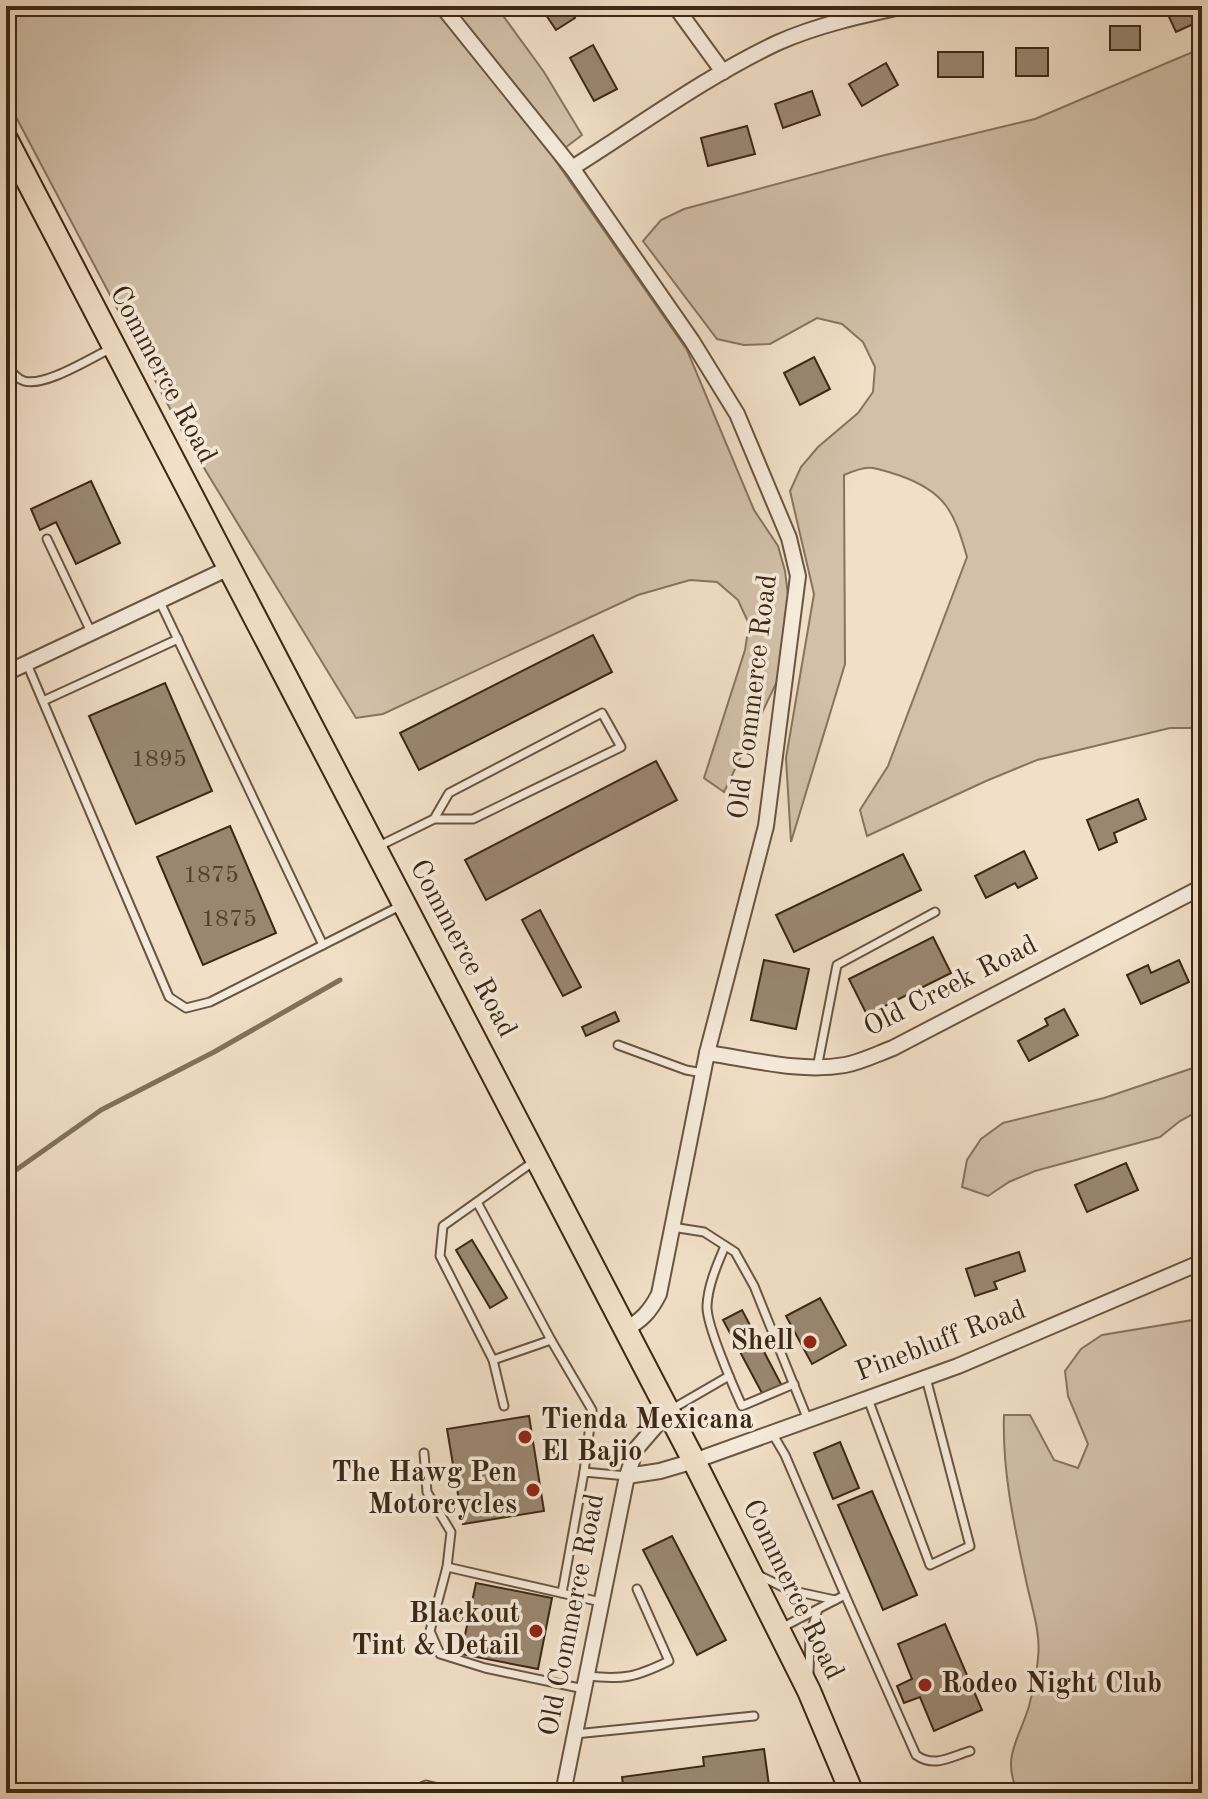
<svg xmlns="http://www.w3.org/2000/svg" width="1208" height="1799" font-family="'Old Standard TT',serif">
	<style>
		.green { fill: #d2c0a9; stroke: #87745e; stroke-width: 2 }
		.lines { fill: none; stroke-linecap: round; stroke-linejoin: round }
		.stream { stroke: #83705b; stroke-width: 5 }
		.building { fill: #9a8771; stroke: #3c2714; stroke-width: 2 }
		.service-casing { stroke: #695541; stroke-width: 11 }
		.minor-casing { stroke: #695541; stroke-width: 18 }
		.trunk-casing { stroke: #3c2714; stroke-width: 26 }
		.service { stroke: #f6eadb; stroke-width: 7 }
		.minor { stroke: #f6eadb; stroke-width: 14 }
		.trunk { stroke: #f1dfc7; stroke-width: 22 }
		.poi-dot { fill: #8f2418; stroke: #f6eadb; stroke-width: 3 }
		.labels { text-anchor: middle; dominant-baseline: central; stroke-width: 7; stroke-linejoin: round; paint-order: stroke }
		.number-label { font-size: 24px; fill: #543f2b }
		.street-label { font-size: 28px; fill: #3c2714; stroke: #f6eadb }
		.poi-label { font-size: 28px; font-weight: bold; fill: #3c2714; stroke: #f6eadb; text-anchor: end }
	</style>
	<rect width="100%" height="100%" fill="#f1dfc7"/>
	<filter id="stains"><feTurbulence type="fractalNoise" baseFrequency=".0025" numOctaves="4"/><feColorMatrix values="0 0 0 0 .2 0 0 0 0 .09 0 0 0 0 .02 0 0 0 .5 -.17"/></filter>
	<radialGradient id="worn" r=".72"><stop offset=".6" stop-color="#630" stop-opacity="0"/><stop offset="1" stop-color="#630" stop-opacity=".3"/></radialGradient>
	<g class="green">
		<polygon points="6,6 496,6 544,72 582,135 553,157 687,350 754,510 778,546 785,571 791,620 782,671 724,792 704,778 745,650 749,624 738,600 717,582 690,580 638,595 383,714 356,718 184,435 6,98"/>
		<path d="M1202 48V728H1170L1037 760 986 781 867 836 860 810 888 766 967 557C954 511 945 491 898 475 872 467 870 464 844 475L845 664 791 842 786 758 814 594 790 491 801 467 818 447 858 413 873 392 875 367 863 342 842 324 817 318 770 344 744 345 717 339 643 241 661 220 684 209 881 156 1035 119Z"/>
		<polygon points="1202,1065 1202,1109 1180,1121 1160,1137 1035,1171 1009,1182 988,1196 962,1187 967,1160 981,1139 1003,1123 1104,1098"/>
		<path d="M1193 1320 1202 1348V1793H1018C1001 1757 1019 1740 1029 1706 1033 1691 1037 1673 1038 1658 1041 1634 1032 1608 1027 1585 1015 1529 1002 1473 1004 1415H1030L1054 1460 1078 1468 1088 1444 1068 1396 1065 1371 1081 1349 1102 1335Z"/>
	</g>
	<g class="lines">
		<polyline class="stream" points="6,1177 101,1110 214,1052 340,980"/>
	</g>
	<g class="building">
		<polygon points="540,6 568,6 575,18 556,30"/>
		<polygon points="1168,6 1202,6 1202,20 1176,32 1165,8"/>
		<rect x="1110" y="26" width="30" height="24"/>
		<polygon points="593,45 617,89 594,101 570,58"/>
		<rect x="1016" y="48" width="32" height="28"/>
		<rect x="938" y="52" width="45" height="25"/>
		<polygon points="886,63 898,85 862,106 849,84"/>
		<polygon points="812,91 820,115 783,128 775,104"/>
		<polygon points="747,126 755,154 708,166 701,138"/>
		<polygon points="814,357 830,389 800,405 784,373"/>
		<polygon points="91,481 120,543 76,564 56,522 40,530 31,509"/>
		<polygon points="593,635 612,672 419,770 400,733"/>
		<polygon points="165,683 212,791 136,824 89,716"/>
		<polygon points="656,761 677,800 486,900 465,860"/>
		<polygon points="1138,799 1146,819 1114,833 1117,842 1099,850 1087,820"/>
		<polygon points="230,826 276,933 203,965 157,857"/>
		<polygon points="1024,851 1037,878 1018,888 1015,883 986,898 975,876"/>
		<polygon points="903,854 921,890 794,952 776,915"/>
		<polygon points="540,910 581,987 563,996 522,920"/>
		<polygon points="933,937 951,973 867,1015 849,979"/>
		<polygon points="764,960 809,969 796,1029 751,1020"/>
		<polygon points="1179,960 1189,982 1141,1004 1127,975 1148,965 1151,973"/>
		<polygon points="1064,1009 1078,1035 1029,1061 1018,1041 1048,1025 1045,1019"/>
		<polygon points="615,1012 619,1021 586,1036 582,1027"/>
		<polygon points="1126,1163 1138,1190 1087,1212 1075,1185"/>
		<polygon points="472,1240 507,1298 490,1308 456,1250"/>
		<polygon points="1019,1252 1025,1271 994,1282 997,1289 975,1296 966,1269"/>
		<polygon points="820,1298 846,1345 812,1364 786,1316"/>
		<polygon points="742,1310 782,1386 763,1395 723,1320"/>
		<polygon points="529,1416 544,1511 463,1524 447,1429"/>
		<polygon points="840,1442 859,1488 833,1499 814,1453"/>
		<polygon points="872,1491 917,1595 883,1610 838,1505"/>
		<polygon points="672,1536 726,1640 697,1655 643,1550"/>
		<polygon points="476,1583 552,1598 538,1669 461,1654"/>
		<polygon points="945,1624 982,1710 934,1731 920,1697 904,1703 897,1686 912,1679 898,1644"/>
		<polygon points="764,1749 770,1793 624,1793 622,1777 704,1766 703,1757"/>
	</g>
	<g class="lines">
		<defs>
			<g id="service">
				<path d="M6 364C10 370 17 379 24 381 46 387 92 357 112 348"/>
				<polyline points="47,539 91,632"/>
				<polyline points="160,602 323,945"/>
				<polyline points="27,664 169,997 186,1008 210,1002 402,905"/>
				<polyline points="43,701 178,639"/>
				<polyline points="377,847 434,819 449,793 602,713 621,747 473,819 434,819"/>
				<polyline points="618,1045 686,1070 703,1073"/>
				<polyline points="817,1068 837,965 935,912"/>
				<polyline points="477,1202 551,1340"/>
				<polyline points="672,1227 704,1232 735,1252 754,1286 808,1420"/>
				<path d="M725 1246C717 1265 708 1285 707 1306 706 1324 733 1386 742 1406L794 1384"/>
				<polyline points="493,1360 440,1256 443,1226 533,1162"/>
				<polyline points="868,1399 930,1565 970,1546 926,1378"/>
				<polyline points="504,1406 493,1360 551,1340 592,1410 584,1472"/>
				<polyline points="672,1409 729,1376"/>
				<polyline points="772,1433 785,1455 845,1595"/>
				<polyline points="424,1453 427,1492 451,1532 447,1567 430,1631 440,1654 485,1668 584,1689"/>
				<polyline points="447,1567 601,1602"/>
				<polyline points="758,1575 789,1590 835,1600"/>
				<polyline points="562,1593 584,1472 627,1476"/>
				<path d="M781 1628 845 1595 916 1755C934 1768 950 1757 970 1751"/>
				<polyline points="809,1673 810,1635 818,1609"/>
				<path d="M587 1676C624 1680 636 1677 669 1661L637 1589"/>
				<polyline points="575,1734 754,1716"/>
				<polyline points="406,1793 426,1785 461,1793"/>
			</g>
			<g id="minor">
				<path d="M442 6 572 168 692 341 737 414 789 538 798 576 766 826 707 1053 659 1294C650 1312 641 1321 624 1330"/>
				<polyline points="675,6 723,72"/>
				<path d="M572 168C639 126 705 77 777 43 817 25 863 15 906 6"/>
				<polyline points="6,673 229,568"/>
				<path d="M707 1053C751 1059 800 1073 845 1065 861 1062 877 1054 893 1048L1202 887"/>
				<polyline points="627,1476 660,1471 694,1461 958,1366 1202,1262"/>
				<polyline points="563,1793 627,1476 636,1449 668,1412"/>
			</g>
			<polyline id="trunk" points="6,139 694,1461 809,1691 852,1793"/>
		</defs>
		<use href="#service" class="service-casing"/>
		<use href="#minor" class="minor-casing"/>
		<use href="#trunk" class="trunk-casing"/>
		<use href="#service" class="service"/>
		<use href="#minor" class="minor"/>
		<use href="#trunk" class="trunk"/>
	</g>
	<g class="poi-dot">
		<circle cx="810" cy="1342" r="8"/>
		<circle cx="525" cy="1437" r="8"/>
		<circle cx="533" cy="1490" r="8"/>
		<circle cx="536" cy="1631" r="8"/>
		<circle cx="925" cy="1685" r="8"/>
	</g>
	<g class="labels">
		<g class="number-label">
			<text x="159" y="760">1895</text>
			<text x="211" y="876">1875</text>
			<text x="229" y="920">1875</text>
		</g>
		<g class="street-label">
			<text transform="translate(162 375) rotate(62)">Commerce Road</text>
			<text transform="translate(754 697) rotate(-83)">Old Commerce Road</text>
			<text transform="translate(462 949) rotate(62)">Commerce Road</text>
			<text transform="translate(951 987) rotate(-27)">Old Creek Road</text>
			<text transform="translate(941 1342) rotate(-21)">Pinebluff Road</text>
			<text transform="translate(792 1590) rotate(64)">Commerce Road</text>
			<text transform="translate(573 1615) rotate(-79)">Old Commerce Road</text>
		</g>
		<g class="poi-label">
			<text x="794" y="1342">Shell</text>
			<text x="541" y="1421" text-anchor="start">Tienda Mexicana<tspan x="541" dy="32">El Bajio</tspan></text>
			<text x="517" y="1474">The Hawg Pen<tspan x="517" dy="32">Motorcycles</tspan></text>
			<text x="520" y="1615">Blackout<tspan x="520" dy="32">Tint &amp; Detail</tspan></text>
			<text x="941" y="1685" text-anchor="start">Rodeo Night Club</text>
		</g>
	</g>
	<rect width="1208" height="1799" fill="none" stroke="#f1dfc7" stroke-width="32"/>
	<rect x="8" y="8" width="1192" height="1783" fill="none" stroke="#3c2714" stroke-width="4"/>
	<rect x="16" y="16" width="1176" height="1767" fill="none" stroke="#3c2714" stroke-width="2"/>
	<rect width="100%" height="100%" filter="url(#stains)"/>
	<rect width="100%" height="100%" fill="url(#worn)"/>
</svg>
